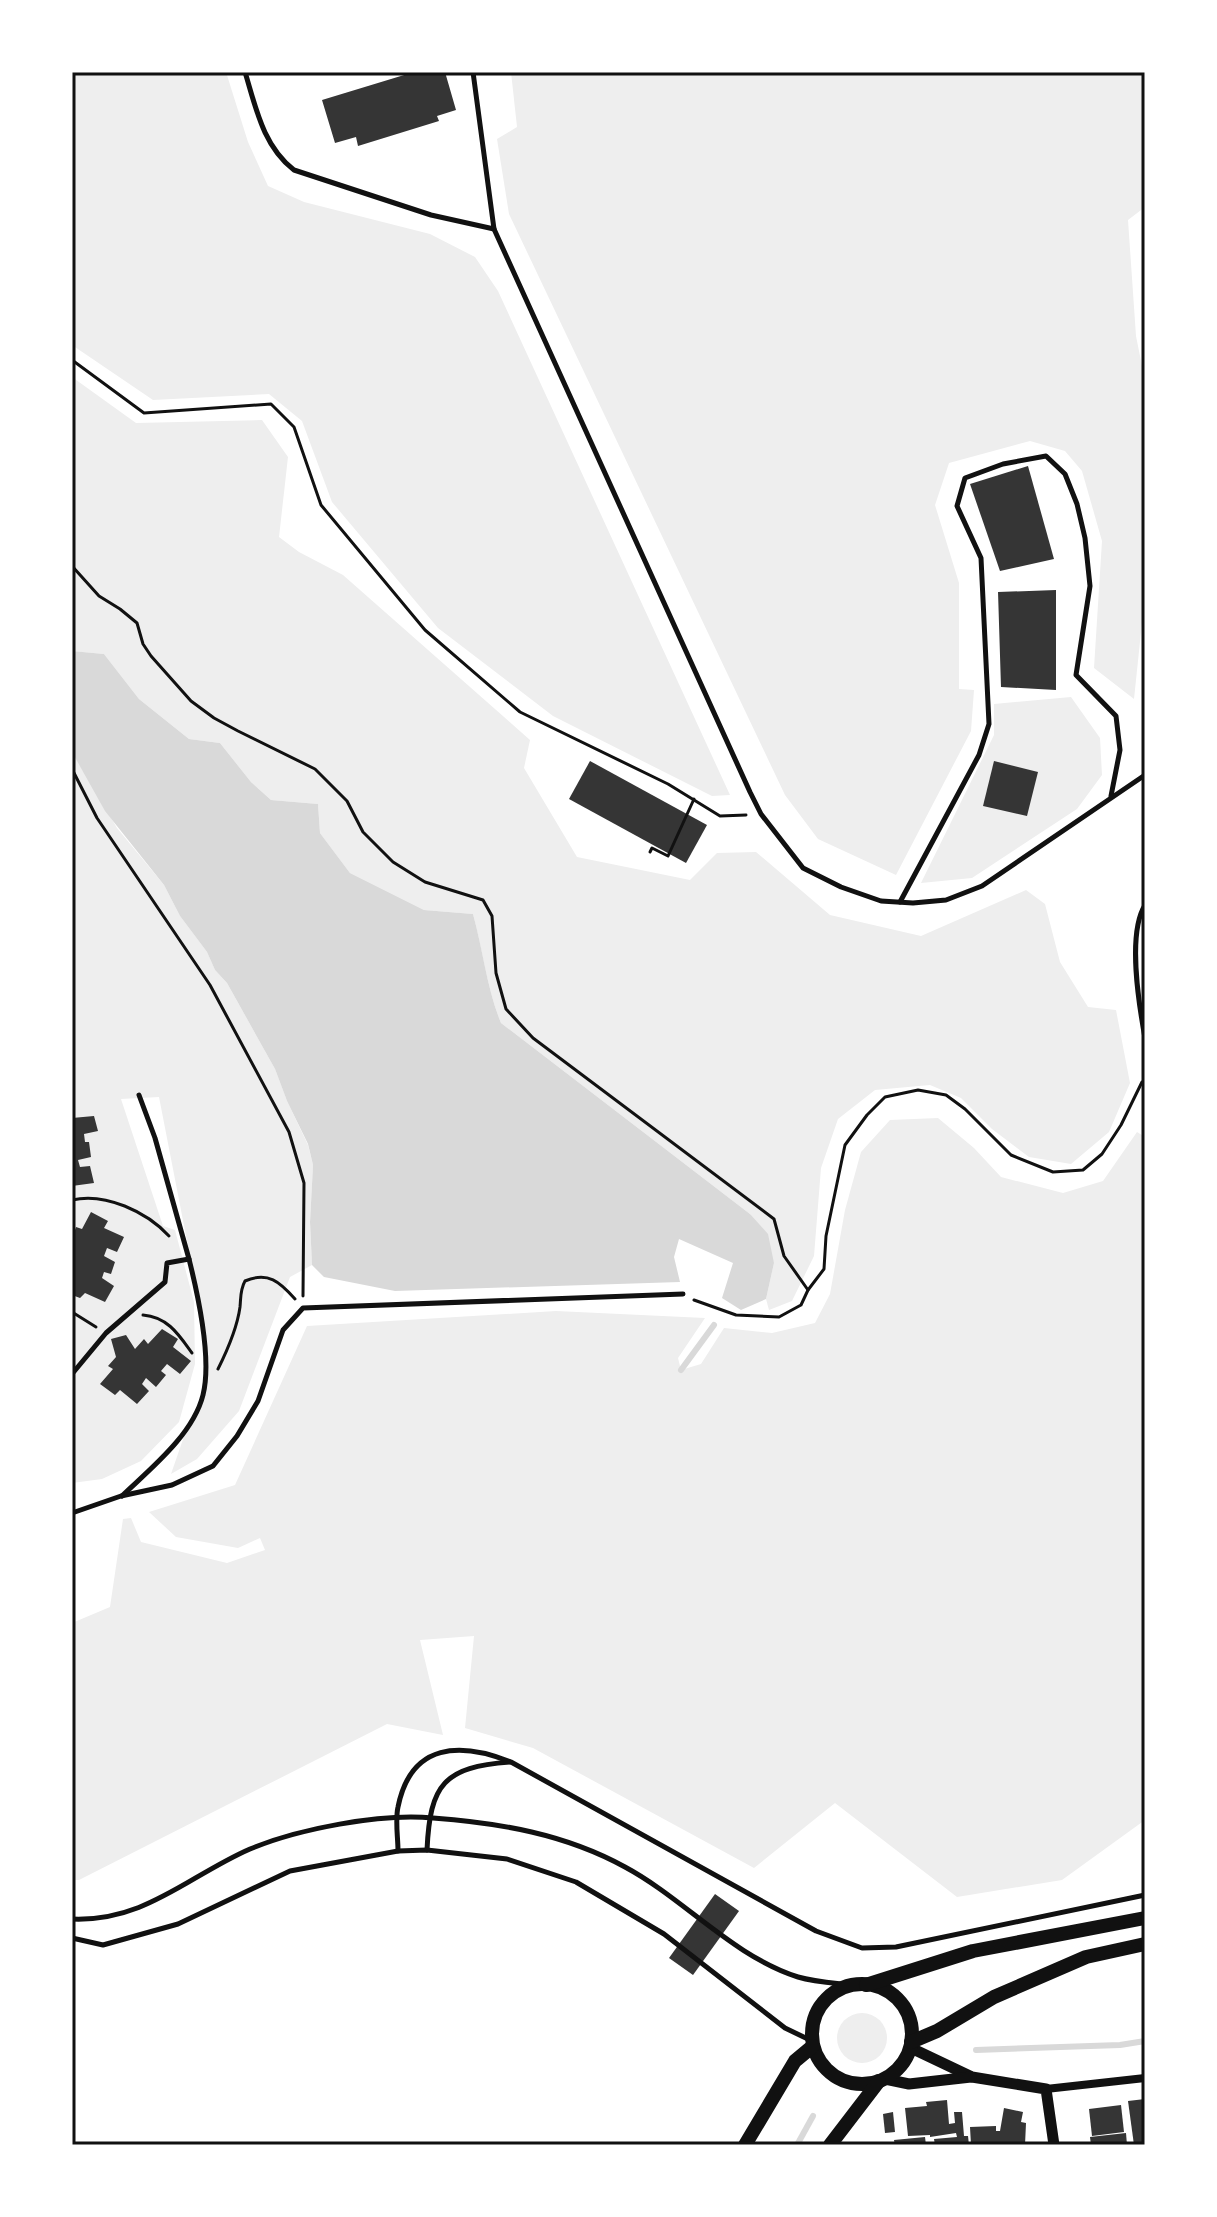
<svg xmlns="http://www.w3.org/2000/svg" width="1217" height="2217" font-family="Commissioner,sans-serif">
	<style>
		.green { fill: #eee }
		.water { fill: #d9d9d9 }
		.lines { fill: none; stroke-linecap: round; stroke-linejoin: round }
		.stream { stroke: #d9d9d9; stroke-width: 6 }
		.building { fill: #353535 }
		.path { stroke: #111; stroke-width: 3 }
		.service { stroke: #111; stroke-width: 5 }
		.minor { stroke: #111; stroke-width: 8 }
		.tertiary { stroke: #111; stroke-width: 11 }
		.primary { stroke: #111; stroke-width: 14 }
		.neatline { fill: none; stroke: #111; stroke-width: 3 }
	</style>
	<rect width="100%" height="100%" fill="#fff"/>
	<g class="green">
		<polygon points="72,72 226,72 248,142 268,186 304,202 430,234 475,257 498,291 730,795 712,796 553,716 438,628 332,502 302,421 269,394 153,400 72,345"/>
		<polygon points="511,72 1145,72 1145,207 1128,220 1136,336 1145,381 1145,594 1134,699 1094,668 1102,541 1082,471 1065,451 1030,441 949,463 935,505 959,583 959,689 974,690 971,731 896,875 818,839 785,795 509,214 497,139 517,127"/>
		<path d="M72 377 136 423 262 420 288 457 279 537 299 552 343 575 530 740 524 768 577 857 690 880 717 853 756 852 830 915 921 936 1026 890 1045 904 1060 962 1088 1007 1116 1010 1130 1083 1109 1132 1071 1164 1029 1157 992 1129 961 1098 930 1085 875 1090 838 1119 821 1168 814 1256 792 1301 769 1310 766 1299 774 1263 750 1214 501 1023C487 989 483 951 473 914L424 910 350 873 320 833 318 804 271 800 251 782 220 743 189 739 139 699 104 654 72 651Z"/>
		<polygon points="1071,697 1100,738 1102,775 1077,809 972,878 921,883 994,735 994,704"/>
		<polygon points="72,752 117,828 164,885 180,916 207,952 215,970 227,983 275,1069 287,1101 308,1145 313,1165 310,1222 312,1265 290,1277 239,1411 197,1459 171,1474 189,1422 203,1395 204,1371 202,1318 159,1097 121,1099 163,1226 175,1230 194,1302 195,1364 179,1422 141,1461 102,1479 72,1483"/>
		<polygon points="938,1118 974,1148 1001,1177 1063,1193 1103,1181 1137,1132 1145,1137 1145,1820 1062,1880 957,1897 835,1803 754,1868 533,1748 465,1728 474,1636 420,1640 443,1735 387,1724 79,1880 72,1880 72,1623 110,1607 123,1519 131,1518 141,1542 227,1563 265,1550 260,1538 238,1548 176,1537 149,1512 235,1485 307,1326 556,1311 705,1318 678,1358 681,1370 701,1364 724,1328 772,1333 815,1323 830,1294 845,1210 861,1152 890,1120"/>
		<circle cx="862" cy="2038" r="25"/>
	</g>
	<path class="water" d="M72 651 104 654 139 699 189 739 220 743 251 782 271 800 318 804 320 833 350 873 424 910 473 914C483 950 487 989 501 1023L750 1214 768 1234 774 1263 766 1299 741 1310 722 1298 733 1263 679 1239 674 1257 680 1282 395 1291 324 1277 312 1265 310 1222 313 1165 308 1144 287 1101 275 1069 227 983 215 970 207 952 180 916 164 885 105 811 72 752Z"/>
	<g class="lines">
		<g class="stream">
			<polyline points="681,1370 714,1325"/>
			<polyline points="976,2050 1120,2045 1145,2041"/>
			<polyline points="797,2145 813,2116"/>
		</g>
	</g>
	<g class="building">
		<polygon points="414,72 445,72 456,110 437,116 439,121 358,146 356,137 335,143 322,100"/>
		<polygon points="1028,466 1054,559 1000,571 970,484"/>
		<polygon points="1056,590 1056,690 1001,687 998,592"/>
		<polygon points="590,761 707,825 686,863 569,799"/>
		<polygon points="994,761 1038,772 1027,816 983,806"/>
		<polygon points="94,1116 98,1131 84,1134 85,1142 89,1142 91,1157 78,1160 80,1167 90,1166 94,1183 72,1186 72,1118"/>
		<polygon points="91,1212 108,1221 104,1228 124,1237 117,1252 107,1248 104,1256 115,1262 111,1274 104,1272 102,1278 114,1286 105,1302 85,1293 80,1298 72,1295 74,1259 72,1239 76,1227 82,1229"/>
		<polygon points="162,1329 178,1339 173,1347 191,1361 180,1374 167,1364 161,1371 166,1375 156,1387 146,1378 142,1384 149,1391 137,1404 120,1390 115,1395 100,1384 113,1369 108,1366 116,1357 111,1339 126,1335 135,1349 144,1339 148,1344"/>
		<polygon points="715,1894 739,1911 693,1975 669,1958"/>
		<polygon points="1145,2099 1145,2145 1134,2145 1128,2101"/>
		<polygon points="947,2100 949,2124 955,2123 954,2112 962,2112 964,2136 968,2136 969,2145 935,2145 934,2139 957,2137 956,2133 930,2137 930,2135 908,2136 905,2108 927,2106 926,2102"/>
		<polygon points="1121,2105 1124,2132 1092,2136 1089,2109"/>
		<polygon points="1004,2108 1023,2112 1021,2122 1026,2123 1025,2145 971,2145 970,2127 996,2126 996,2131 1000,2131"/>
		<polygon points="893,2112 895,2132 885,2133 883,2114"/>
		<polygon points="1126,2133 1127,2145 1091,2145 1090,2137"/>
		<polygon points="925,2137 926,2145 895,2145 894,2140"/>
	</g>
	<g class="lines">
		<g class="path">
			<polyline points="72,360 144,413 271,404 294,427 321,505 425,630 520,712 668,784 720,816 746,815"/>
			<polyline points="72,566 99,596 120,609 137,623 143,644 151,656 191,701 214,718 238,731 315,769 347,801 363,832 393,862 425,882 483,900 492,916 496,973 506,1009 533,1038 774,1219 784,1256 808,1290"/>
			<polyline points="72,769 97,818 210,985 289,1132 304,1183 303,1296"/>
			<polyline points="650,852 652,848 668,856 694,799"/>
			<path d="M72 1200C105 1192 147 1212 169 1236"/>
			<polyline points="694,1300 736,1315 779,1317 801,1305 808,1290 824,1269 826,1236 845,1145 867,1115 885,1097 918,1090 946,1095 965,1109 1011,1155 1053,1172 1083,1170 1102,1154 1121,1125 1142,1082"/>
			<polyline points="72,1312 96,1327"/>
			<path d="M143 1315C168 1317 179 1335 192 1353"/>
			<path d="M218 1369C228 1349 237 1329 240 1307 241 1297 240 1290 245 1281 268 1271 280 1282 295 1299"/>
		</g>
		<g class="service">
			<path d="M245 72C256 108 263 146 294 170L431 215 494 229"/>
			<polyline points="473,72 494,229 750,792 761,814 803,868 841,887 881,901 913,903 946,900 982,886 1145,775"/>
			<polyline points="900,902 979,755 989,724 981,558 957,506 965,478 1003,464 1046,456 1065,474 1077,504 1085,538 1090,586 1076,675 1116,716 1120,750 1111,796"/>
			<path d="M1145 905C1127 934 1139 1005 1145 1038"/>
			<polyline points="139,1095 155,1138 189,1259"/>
			<path d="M72 1374 106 1333 165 1282 167 1263 189 1259C198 1295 212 1359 203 1395 193 1435 150 1469 122 1496"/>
			<polyline points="72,1513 121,1496 172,1485 213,1466 237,1436 258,1401 283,1330 303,1308 683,1294"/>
			<path d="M427 1850C430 1784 444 1767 510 1762"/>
			<path d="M398 1851C398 1837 395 1820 398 1807 411 1742 461 1742 511 1762L816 1931 862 1948 896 1947 1145 1895"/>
			<path d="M72 1919C145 1922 188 1876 250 1849 298 1829 380 1813 433 1818 500 1823 565 1834 625 1867 683 1898 734 1957 798 1977 815 1982 834 1983 851 1985"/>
			<polyline points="72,1938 103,1945 178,1924 290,1871 398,1851 427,1850 507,1859 576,1882 664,1934 785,2028 812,2041"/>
		</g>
		<polyline class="minor" points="1046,2089 1145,2078"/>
		<g class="tertiary">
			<polyline points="911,2048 972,2077 1046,2089 1054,2145"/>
			<polyline points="885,2079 909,2084 971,2077"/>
		</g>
		<g class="primary">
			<circle cx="862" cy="2034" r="50"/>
			<polyline points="866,1985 973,1951 1145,1918"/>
			<polyline points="911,2042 937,2031 994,1997 1086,1957 1145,1944"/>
			<polyline points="745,2145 795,2061 813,2046"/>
			<polyline points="830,2145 879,2081"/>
		</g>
	</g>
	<rect width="1217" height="2217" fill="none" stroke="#ffffff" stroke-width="148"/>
	<rect x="74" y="74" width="1069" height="2069" class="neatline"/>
</svg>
